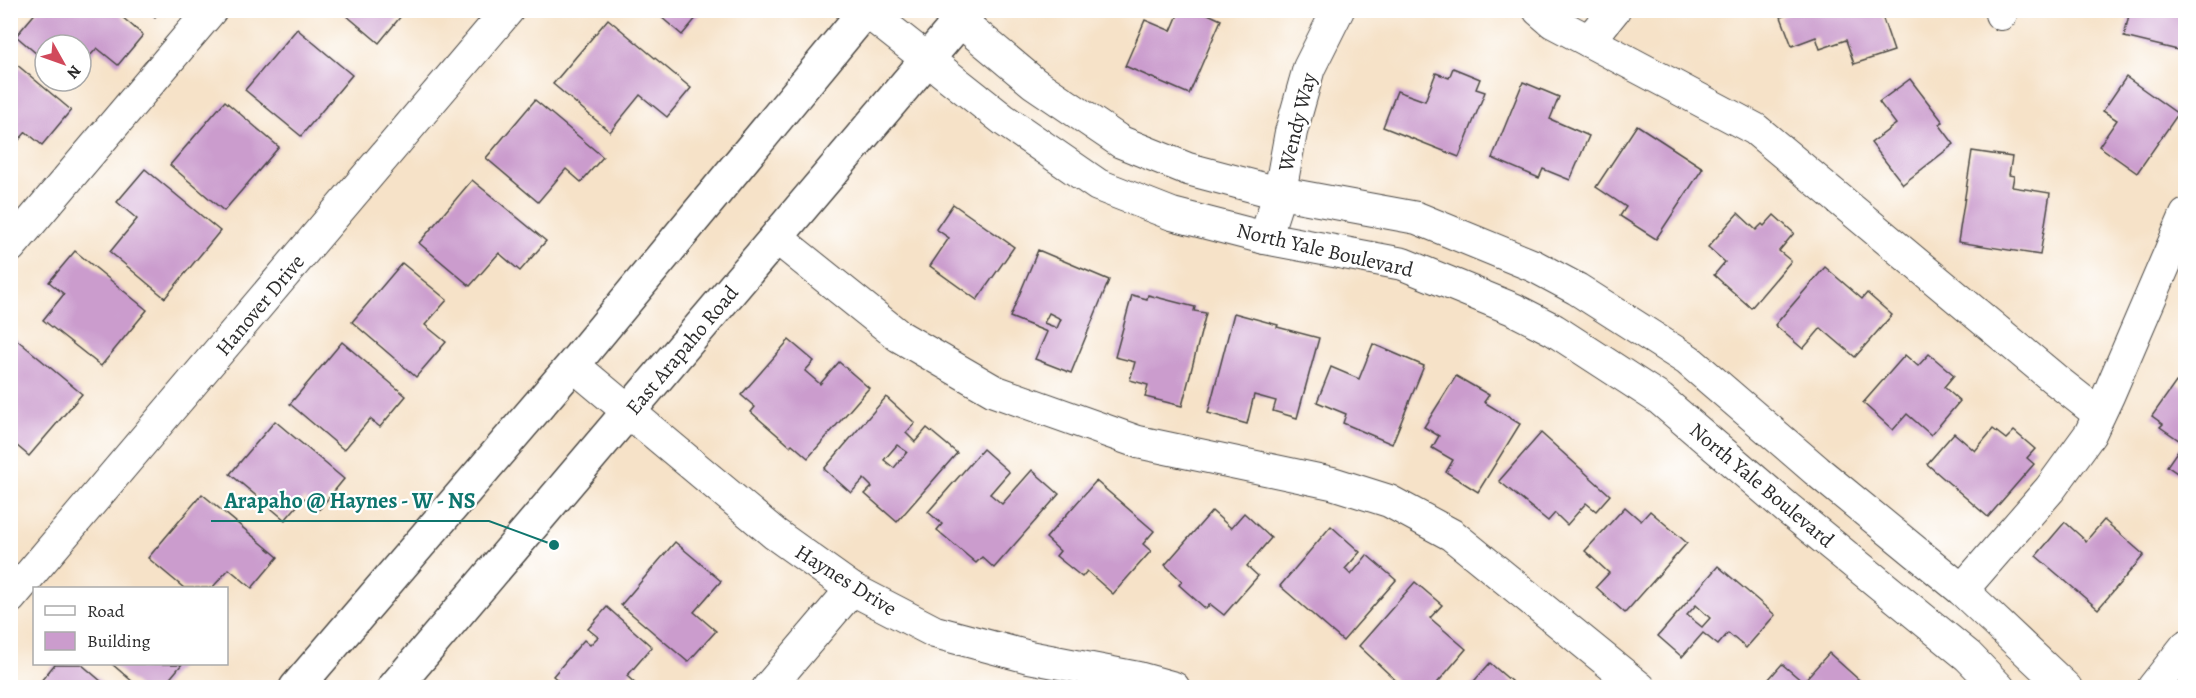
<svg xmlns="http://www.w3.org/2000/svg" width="2196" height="698" font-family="Alegreya,serif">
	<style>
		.building { fill: #cb9ccd; fill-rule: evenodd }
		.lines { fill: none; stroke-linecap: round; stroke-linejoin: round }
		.minor-casing { stroke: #494643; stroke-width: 34 }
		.major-casing { stroke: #494643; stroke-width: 36 }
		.minor { stroke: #fff; stroke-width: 32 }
		.major { stroke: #fff; stroke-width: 33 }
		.labels { text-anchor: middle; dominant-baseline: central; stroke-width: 4.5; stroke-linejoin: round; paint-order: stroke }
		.street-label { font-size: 21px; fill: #2b2b2b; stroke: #fff }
		.leader { fill: none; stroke: #0f766e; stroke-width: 2 }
		.callout-dot { fill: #0f766e; stroke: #fff; stroke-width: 2 }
		.callout-label { font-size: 22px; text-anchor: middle; font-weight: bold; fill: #0f766e; stroke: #fff; stroke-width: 4.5; stroke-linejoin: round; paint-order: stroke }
	</style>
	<rect width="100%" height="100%" fill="#fff"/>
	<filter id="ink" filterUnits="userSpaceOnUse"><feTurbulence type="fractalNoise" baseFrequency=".0167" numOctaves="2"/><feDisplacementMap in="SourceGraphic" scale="12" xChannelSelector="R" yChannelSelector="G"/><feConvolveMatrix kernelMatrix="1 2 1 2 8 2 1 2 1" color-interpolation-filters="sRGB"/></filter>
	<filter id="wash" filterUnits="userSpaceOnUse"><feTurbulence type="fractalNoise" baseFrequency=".008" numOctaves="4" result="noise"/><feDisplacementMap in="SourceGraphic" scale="24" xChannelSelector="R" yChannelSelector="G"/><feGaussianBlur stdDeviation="1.35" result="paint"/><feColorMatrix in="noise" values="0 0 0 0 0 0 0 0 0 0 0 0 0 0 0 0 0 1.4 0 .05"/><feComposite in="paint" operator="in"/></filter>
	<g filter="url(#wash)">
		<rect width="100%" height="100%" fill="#f6e2c8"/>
		<g id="blocks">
			<g class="building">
				<polygon points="38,10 114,10 143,35 118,65 97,48 81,66 81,45 45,45 45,61 16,36"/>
				<polygon points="147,10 161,10 155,17"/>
				<polygon points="340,10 406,10 379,43"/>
				<polygon points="653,10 703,10 682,35"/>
				<polygon points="1180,10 1199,10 1221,20 1189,94 1125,66 1145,20 1171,31"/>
				<polygon points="1799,10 1880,10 1894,51 1854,64 1846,40 1820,49 1816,37 1792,46 1781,17"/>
				<polygon points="2130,10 2186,10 2186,52 2124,37"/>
				<polygon points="608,19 691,88 667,117 640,95 610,132 553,84"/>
				<polygon points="297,29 352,75 301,136 245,90"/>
				<polygon points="10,59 71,110 42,145 26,132 10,150"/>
				<polygon points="1453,68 1480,79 1476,89 1485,92 1459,157 1383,127 1397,91 1425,101 1436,73 1449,78"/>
				<polygon points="2126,77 2178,114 2137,173 2099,146 2117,120 2103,111"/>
				<polygon points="1910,79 1943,122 1939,124 1954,144 1903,184 1871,143 1896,124 1879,102"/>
				<polygon points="1523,82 1559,97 1550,119 1589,136 1570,180 1543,169 1539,178 1492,158"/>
				<polygon points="535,100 603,157 581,182 566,169 538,202 486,158"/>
				<polygon points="225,101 279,147 224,211 170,165"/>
				<polygon points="1637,125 1703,168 1656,239 1620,216 1626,207 1596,187"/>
				<polygon points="1972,151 2012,157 2009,175 2014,176 2012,187 2050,193 2040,255 1958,242"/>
				<polygon points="145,169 220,231 165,298 110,252 137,219 117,202"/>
				<polygon points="472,180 546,241 520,271 499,253 470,286 419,243"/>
				<polygon points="953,204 1014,247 977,300 930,266 949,238 936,229"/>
				<polygon points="1738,213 1756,230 1762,224 1764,226 1774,215 1794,233 1779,251 1791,261 1751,308 1714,275 1725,262 1708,247"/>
				<path d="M1038 250 1109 280 1071 373 1035 359 1047 332 1010 317ZM1049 313 1061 319 1057 328 1044 323Z"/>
				<polygon points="75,251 147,310 101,366 43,320 64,294 49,282"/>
				<polygon points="402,263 447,300 425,325 446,342 416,377 352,322"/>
				<polygon points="1825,267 1862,299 1867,293 1892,315 1855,357 1821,328 1803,349 1775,325"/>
				<polygon points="1132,295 1147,299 1148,295 1195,307 1194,311 1206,313 1182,406 1145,397 1148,385 1130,380 1135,362 1115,357"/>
				<polygon points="1234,313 1278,325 1277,327 1319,338 1297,418 1273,411 1276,401 1254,395 1247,424 1208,413"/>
				<polygon points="10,334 82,394 29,456 10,440"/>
				<polygon points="789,340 814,361 805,371 820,384 839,362 869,388 808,458 792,444 790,446 751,412 755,407 741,395"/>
				<polygon points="342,342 406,396 380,427 370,419 344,450 290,404"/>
				<polygon points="1373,344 1424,366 1392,444 1343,423 1346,414 1317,402 1331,367 1359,379"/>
				<polygon points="1929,354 1954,375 1944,387 1960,401 1931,435 1907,414 1893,430 1863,403 1905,355 1918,366"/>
				<polygon points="1456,376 1489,395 1484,402 1520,424 1478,492 1446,472 1453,460 1432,448 1439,436 1424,427"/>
				<polygon points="2176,382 2186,389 2186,479 2167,466 2183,443 2160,427 2163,424 2152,416"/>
				<path d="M886 397 915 423 906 433 915 442 927 428 957 453 897 522 865 494 872 487 864 479 851 493 824 469ZM897 445 907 452 894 468 884 460Z"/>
				<polygon points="275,421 344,479 318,511 304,498 285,520 230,474"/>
				<polygon points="1993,429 2006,439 2014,431 2035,449 2027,458 2034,464 1988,517 1927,464 1954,433 1975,451"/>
				<polygon points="1541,433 1610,495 1596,511 1586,503 1567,525 1555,513 1548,521 1499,481"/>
				<polygon points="983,449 1009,472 990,494 1002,504 1032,470 1059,494 994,568 982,557 976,563 937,530 942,524 928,512"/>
				<polygon points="10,467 16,472 10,479"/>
				<polygon points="1096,481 1154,531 1143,544 1151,551 1113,594 1087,571 1082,577 1056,556 1060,551 1046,538"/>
				<polygon points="202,494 278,557 252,588 229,569 212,588 184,588 148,558"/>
				<polygon points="1625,507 1641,521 1650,511 1687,543 1625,613 1596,587 1609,573 1585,551"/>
				<polygon points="1212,511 1231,528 1244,513 1271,538 1247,566 1258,576 1224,615 1210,604 1206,609 1179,585 1182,581 1165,565"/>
				<polygon points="2104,520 2144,555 2098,609 2036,556 2065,522 2086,541"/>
				<polygon points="1331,526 1360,552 1345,569 1351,575 1367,555 1396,580 1343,641 1280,586"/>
				<polygon points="675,542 721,581 694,612 716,631 688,662 621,605"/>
				<path d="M1718 566 1775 615 1746 648 1728 633 1718 645 1703 633 1682 657 1658 636ZM1696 605 1710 618 1702 627 1687 615Z"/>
				<polygon points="1415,582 1442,605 1430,618 1466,649 1433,688 1404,688 1359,646"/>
				<polygon points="607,607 652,647 627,676 640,688 567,688 553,676 584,640 590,645 598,637 588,629"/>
				<polygon points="1829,653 1868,688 1761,688 1782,664 1803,682"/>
				<polygon points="1490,663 1519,688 1468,688"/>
				<polygon points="55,664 81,664 109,688 35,688"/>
				<polygon points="112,664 182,664 162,688 140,688"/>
			</g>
		</g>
	</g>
	<g filter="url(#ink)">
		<use href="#blocks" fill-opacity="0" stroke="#494643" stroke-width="1.5"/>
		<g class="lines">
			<defs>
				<g id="minor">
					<polyline points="865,10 1004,120 1098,185 1172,214 1265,238 1403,264 1513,309 1554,330 1660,399 1787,508 1968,656 1999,688"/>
					<polyline points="947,10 1034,83 1121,142 1188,169 1275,192 1417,218 1534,266 1577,289 1688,360 1817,471 1962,590 2066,688"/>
					<polyline points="1539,10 1553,22 1755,129 2057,381 2099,414"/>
					<polyline points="2001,14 2002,10"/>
					<polyline points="1589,41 1614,10"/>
					<polyline points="777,238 899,336 994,391 1138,442 1332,483 1389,501 1452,535 1640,688"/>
					<polyline points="1265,238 1280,192 1291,132 1309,68 1338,10"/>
					<polyline points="10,247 211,10"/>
					<polyline points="573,365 775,534 852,589 935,632 1029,657 1138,678 1174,688"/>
					<polyline points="1962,590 2050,489 2090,434 2108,396 2186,215"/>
					<polyline points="10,598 508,10"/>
					<polyline points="768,688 852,589"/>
					<polyline points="2153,688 2186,646"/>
				</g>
				<g id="major">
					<polyline points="296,688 573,365 866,10"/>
					<polyline points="394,688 969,10"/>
				</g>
			</defs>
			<use href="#minor" class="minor-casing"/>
			<use href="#major" class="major-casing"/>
			<use href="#minor" class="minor"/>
			<use href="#major" class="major"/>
		</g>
	</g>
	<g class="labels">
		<g class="street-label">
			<text transform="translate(1297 122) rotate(-76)">Wendy Way</text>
			<text transform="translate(1325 250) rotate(13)">North Yale Boulevard</text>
			<text transform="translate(260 305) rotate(-50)">Hanover Drive</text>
			<text transform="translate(682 350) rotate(-50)">East Arapaho Road</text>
			<text transform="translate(1762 485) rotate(40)">North Yale Boulevard</text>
			<text transform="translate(846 580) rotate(32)">Haynes Drive</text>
		</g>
	</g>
	<path class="leader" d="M554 545L489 521H211"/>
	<circle class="callout-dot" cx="554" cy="545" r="6"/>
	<g class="callout-label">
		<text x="350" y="508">Arapaho @ Haynes - W - NS</text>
	</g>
	<rect width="2196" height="698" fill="none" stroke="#fff" stroke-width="36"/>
	<rect x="33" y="587" width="195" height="78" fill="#ffffff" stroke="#aaaaaa" stroke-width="1.5"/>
	<rect x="45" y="606" width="30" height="9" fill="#ffffff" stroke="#aaaaaa" stroke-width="1.5"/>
	<text x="87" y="617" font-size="18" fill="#2b2b2b">Road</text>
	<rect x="45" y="632" width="30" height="18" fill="#cb9ccd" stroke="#aaaaaa" stroke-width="1.5"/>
	<text x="87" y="647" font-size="18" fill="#2b2b2b">Building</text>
	<g transform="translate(63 63) rotate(130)"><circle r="28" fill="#ffffff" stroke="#aaaaaa" stroke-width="1.5"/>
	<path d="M0-4.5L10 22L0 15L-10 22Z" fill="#d1495b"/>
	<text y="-9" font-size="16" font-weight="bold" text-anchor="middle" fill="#2b2b2b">N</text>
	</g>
</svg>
